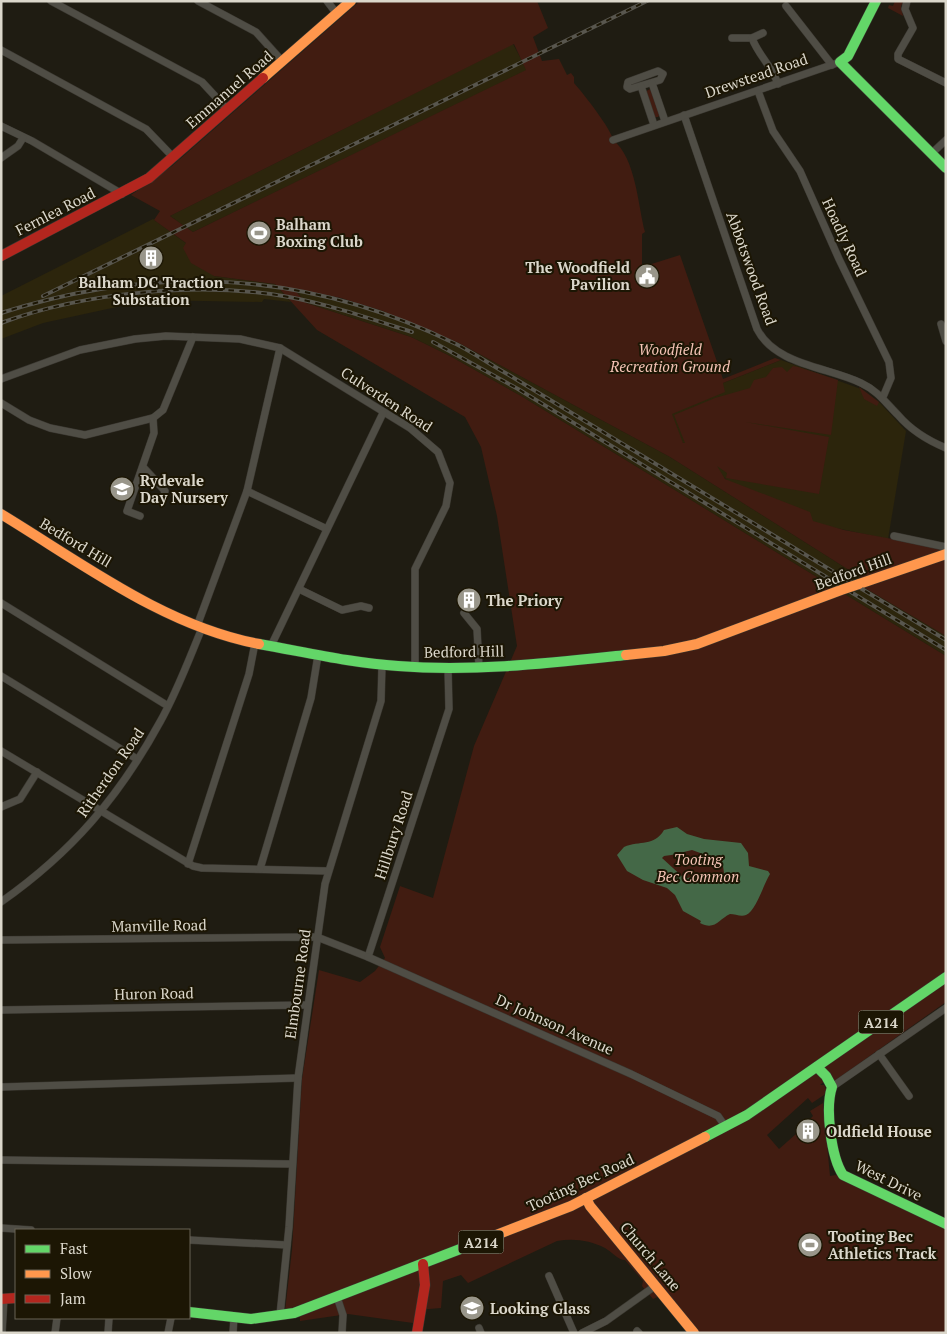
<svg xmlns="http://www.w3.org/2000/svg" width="947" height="1334" font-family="'PT Serif',serif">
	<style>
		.built { fill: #2c250c }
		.green { fill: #411c11; fill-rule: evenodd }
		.water { fill: #446847; fill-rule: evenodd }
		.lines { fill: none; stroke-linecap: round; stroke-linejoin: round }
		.street-casing { stroke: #3b3831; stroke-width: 8 }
		.fast-casing { stroke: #3b3831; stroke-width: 11 }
		.slow-casing { stroke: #3b3831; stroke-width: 11 }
		.jam-casing { stroke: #3b3831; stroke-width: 11 }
		.street { stroke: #4f4d45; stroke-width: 7 }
		.fast { stroke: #63d668; stroke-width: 10 }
		.slow { stroke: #ff974d; stroke-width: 10 }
		.jam { stroke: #b3261e; stroke-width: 10 }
		.rail-casing { stroke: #58564e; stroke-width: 4 }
		.rail { stroke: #1c1604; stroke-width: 2; stroke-dasharray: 5.5; stroke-linecap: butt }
		.slow-bridge-casing { stroke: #3b3831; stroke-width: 11; stroke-linecap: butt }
		.slow-bridge { stroke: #ff974d; stroke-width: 10 }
		.labels { text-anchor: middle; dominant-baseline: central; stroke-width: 4; stroke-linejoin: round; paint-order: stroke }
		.shield { fill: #1c1604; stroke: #a29d8f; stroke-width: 1 }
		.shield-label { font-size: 14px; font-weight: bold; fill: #dbd7cb }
		.street-label { font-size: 15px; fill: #dbd7cb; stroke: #1c1604 }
		.poi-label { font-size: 15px; font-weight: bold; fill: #dbd7cb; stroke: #1c1604; text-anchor: start }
		.park-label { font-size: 15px; font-style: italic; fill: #f4c3b5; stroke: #1c1604 }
	</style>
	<rect width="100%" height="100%" fill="#1f1c12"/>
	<g class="built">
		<polygon points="513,44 527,70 193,232 170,216"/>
		<polygon points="153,219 187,244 185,246 214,276 275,284 291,302 264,299 262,302 149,300 43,323 1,339 1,296"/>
		<polygon points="293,287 383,311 422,326 459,343 670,457 860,577 865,588 946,636 946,656 521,396 448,355 411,337 306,303"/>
		<polygon points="781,360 861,389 880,403 906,431 888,539 817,524 741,492 648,413"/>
	</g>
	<g class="green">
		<path d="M360 1H537L548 28 533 37 542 61 559 59 567 75 571 73 574 77V83C583 93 612 130 613 140 636 158 638 206 645 232L642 234V267L680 255 723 379 775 358 781 360 723 383 725 392 672 414 683 443H685L674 415 715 398 750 388 754 380 766 377 773 368 782 367 787 372 793 366 798 367 838 380 831 435 745 422 829 437 819 494 726 478 727 473 717 466 725 479 810 512 813 521 844 530 946 549V636L865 588 860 577 670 457 459 343 383 311 341 298 293 288 306 303 411 337 448 355 521 396 946 656V1002L833 1082 830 1077 820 1085H824L827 1091 824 1095 812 1103 808 1098 767 1135 779 1149 796 1134 808 1144 819 1133 807 1122 813 1116 810 1111 823 1103 830 1176 836 1175 946 1228V1333H698L666 1293 653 1299 642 1286 643 1281 625 1260C618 1260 612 1252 605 1248 590 1240 573 1238 557 1241L468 1283 461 1275 443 1281 441 1308 417 1310 413 1323 348 1314 300 1321 299 1305 285 1311 292 1250 302 1079 319 970 360 982 375 971 385 958 380 947 400 886 433 898 474 746 517 646 497 516 481 447 465 417 317 330 275 284 214 276 191 263 183 248 186 243 154 220 160 211 131 195 172 166ZM514 44 526 70 193 232 170 216Z"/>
		<polygon points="895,1 904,1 901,6 903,16 888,8 889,5 893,6"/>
		<polygon points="650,89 660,114 658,117 655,117 645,92"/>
		<polygon points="859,387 879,402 877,406 864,399"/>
	</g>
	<path class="water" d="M677 827 687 834 704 839 741 843 748 853 749 866 768 871 770 874C764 883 756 911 746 915 741 917 735 914 730 914 719 919 715 931 700 923L701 921 683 911 675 895 667 888 643 880 627 871 617 855 624 847C640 840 654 847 664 830ZM692 850 714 858 723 866 724 873 713 882 703 879 699 874 685 879 662 858 664 856C674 855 682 852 692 850Z"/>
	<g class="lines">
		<defs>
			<g id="street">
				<polyline points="51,1 202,82 227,109"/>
				<polyline points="198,1 256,32 283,62"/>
				<polyline points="327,1 337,14"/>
				<polyline points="907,1 905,9 913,28 898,54 898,59 946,83"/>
				<polyline points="786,6 832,65"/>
				<path d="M732 38H752C758 55 772 66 778 84"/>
				<polyline points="752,38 763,33"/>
				<polyline points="1,50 146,129 173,157"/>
				<polygon points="658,71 663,74 660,80 630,89 627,87 628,82"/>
				<polyline points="652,83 665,121"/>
				<polyline points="641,86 654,125"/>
				<polyline points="758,91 773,131 800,171 839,259 889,362 891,378 883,397"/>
				<path d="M684 115 757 329C775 365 828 367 861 383 878 391 885 402 898 415 910 429 929 441 946 448"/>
				<polyline points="1,126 32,141 122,194"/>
				<polyline points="613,140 840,62"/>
				<polyline points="931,154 946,140"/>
				<polyline points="1,158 18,146 23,138"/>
				<polyline points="941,324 946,341"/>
				<polyline points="1,379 80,350 135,339 166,336 240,339 280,348 410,428 438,452 450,483 446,506 415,569 415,667"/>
				<polyline points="1,403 29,420 50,428 85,435 153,418 163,410 193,337"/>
				<polyline points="144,468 165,491 163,498"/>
				<polyline points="247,491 327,529"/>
				<polyline points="140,516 127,511 154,433 153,418"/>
				<polyline points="894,536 946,547"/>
				<polyline points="299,589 342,610 361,606 369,608"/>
				<polyline points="1,603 168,706"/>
				<polyline points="464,613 477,629 479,667"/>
				<polyline points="197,626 247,491 280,348"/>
				<polyline points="271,646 383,413"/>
				<polyline points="1,676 137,759"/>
				<polyline points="1,751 193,866 202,868 328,871"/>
				<polyline points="1,807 20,799 37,772"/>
				<polyline points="188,864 249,674 255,643"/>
				<polyline points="260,869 311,698 318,655"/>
				<path d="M1 902C72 852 119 797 160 722 177 692 189 659 202 628"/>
				<polyline points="1,940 317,937 368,957 449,709 448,668"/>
				<polyline points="368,957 631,1074 718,1116 725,1126"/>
				<polyline points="1,1010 307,1005"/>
				<polyline points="879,1054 909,1096"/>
				<polyline points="1,1087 298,1078"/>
				<polyline points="832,1087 946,1008"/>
				<polyline points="1,1160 292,1164"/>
				<polyline points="1,1228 31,1230"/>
				<polyline points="189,1240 287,1245"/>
				<polyline points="549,1276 574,1333"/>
				<polyline points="337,1297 343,1315 342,1333"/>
				<polyline points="280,1315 289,1227 298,1078 325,884 381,701 382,665"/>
				<polyline points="479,1328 481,1333"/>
				<polyline points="637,1331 639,1333"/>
				<polyline points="2,1333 4,1298"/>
				<polyline points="55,1333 57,1318"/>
				<polyline points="108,1333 109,1318"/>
				<polyline points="168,1333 171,1318"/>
				<polyline points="233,1333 234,1317"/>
				<polyline points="582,1333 606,1321 655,1286"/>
			</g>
			<g id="fast">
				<polyline points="876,1 848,56 840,62 946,168"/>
				<path d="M259 644C305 652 351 663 398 666 474 672 550 663 626 655"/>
				<path d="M817 1067 826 1076 832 1087C825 1108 831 1157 843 1175L946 1224"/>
				<polyline points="705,1137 747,1115 946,977"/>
				<polyline points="189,1312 251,1319 294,1313 468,1246"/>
			</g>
			<g id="slow">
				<polyline points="263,78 351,1"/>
				<path d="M1 514C82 563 164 626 259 644"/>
				<polyline points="859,584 946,554"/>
				<polyline points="626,655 664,651 697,644 841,590"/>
				<polyline points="586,1198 590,1206 694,1333"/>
				<polyline points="468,1246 571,1206 705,1137"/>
			</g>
			<g id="jam">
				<polyline points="1,256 149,178 263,78"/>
				<polyline points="1,1299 16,1298"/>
				<polyline points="417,1333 425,1285 423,1264"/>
			</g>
		</defs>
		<use href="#street" class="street-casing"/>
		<use href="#fast" class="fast-casing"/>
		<use href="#slow" class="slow-casing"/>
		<use href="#jam" class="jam-casing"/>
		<use href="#street" class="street"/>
		<use href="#fast" class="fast"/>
		<use href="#slow" class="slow"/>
		<use href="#jam" class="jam"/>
		<defs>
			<g id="rail">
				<polyline points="43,296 647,1"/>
				<path d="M1 313C158 263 307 271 456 344 474 353 491 365 509 375L946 640"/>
				<path d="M1 323C85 292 201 281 289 297 331 305 371 319 412 332"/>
				<polyline points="433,342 518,389 946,650"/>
			</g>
		</defs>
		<use href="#rail" class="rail-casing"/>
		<use href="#rail" class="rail"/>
		<defs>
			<polyline id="slow-bridge" points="841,590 859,584"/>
		</defs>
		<use href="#slow-bridge" class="slow-bridge-casing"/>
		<use href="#slow-bridge" class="slow-bridge"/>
	</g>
	<defs>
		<symbol id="stadium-disc" viewBox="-11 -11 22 22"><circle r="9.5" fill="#99968a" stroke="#1c1604"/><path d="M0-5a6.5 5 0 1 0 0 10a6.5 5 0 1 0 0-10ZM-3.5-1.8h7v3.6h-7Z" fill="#fff"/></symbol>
		<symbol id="building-disc" viewBox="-11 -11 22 22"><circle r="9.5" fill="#99968a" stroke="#1c1604"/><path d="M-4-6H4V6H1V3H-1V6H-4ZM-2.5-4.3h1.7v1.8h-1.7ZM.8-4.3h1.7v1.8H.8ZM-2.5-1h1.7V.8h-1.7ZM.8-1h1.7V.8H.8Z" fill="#fff"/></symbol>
		<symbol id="civic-disc" viewBox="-11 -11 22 22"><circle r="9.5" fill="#99968a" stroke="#1c1604"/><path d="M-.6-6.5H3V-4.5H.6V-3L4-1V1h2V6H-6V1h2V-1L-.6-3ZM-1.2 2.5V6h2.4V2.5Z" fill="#fff"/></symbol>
		<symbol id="school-disc" viewBox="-11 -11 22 22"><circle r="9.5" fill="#99968a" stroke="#1c1604"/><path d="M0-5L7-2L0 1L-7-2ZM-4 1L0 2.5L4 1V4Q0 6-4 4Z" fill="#fff"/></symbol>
	</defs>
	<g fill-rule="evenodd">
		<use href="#stadium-disc" x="245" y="219" width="28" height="28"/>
		<use href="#building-disc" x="137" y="244" width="28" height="28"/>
		<use href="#civic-disc" x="633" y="262" width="28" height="28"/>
		<use href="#school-disc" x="108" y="475" width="28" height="28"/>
		<use href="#building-disc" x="455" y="586" width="28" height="28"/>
		<use href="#building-disc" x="794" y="1117" width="28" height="28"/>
		<use href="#stadium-disc" x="796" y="1231" width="28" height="28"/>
		<use href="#school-disc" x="458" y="1294" width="28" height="28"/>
	</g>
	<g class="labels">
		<g class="shield">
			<rect x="858.5" y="1010.5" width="45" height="23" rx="4"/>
			<rect x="458.5" y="1230.5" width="45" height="23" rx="4"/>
		</g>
		<g class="shield-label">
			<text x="881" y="1022">A214</text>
			<text x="481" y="1242">A214</text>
		</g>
		<g class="street-label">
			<text transform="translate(756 75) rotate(-19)">Drewstead Road</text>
			<text transform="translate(229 89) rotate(-41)">Emmanuel Road</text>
			<text transform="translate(55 211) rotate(-27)">Fernlea Road</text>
			<text transform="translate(845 237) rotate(65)">Hoadly Road</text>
			<text transform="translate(752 268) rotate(70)">Abbotswood Road</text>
			<text transform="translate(387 399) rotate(33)">Culverden Road</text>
			<text transform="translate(76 542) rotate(31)">Bedford Hill</text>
			<text transform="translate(853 571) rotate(-20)">Bedford Hill</text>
			<text transform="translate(464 651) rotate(-1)">Bedford Hill</text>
			<text transform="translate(110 772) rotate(-55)">Ritherdon Road</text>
			<text transform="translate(393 835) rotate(-72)">Hillbury Road</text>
			<text transform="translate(159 925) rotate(-1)">Manville Road</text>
			<text transform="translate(297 984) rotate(-82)">Elmbourne Road</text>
			<text transform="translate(154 993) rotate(-1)">Huron Road</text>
			<text transform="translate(555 1024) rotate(24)">Dr Johnson Avenue</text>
			<text transform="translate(889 1180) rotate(26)">West Drive</text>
			<text transform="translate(580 1182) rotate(-25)">Tooting Bec Road</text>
			<text transform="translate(651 1256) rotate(50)">Church Lane</text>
		</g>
		<g class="poi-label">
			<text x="276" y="224">Balham<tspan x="276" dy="17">Boxing Club</tspan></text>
			<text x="630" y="267" text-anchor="end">The Woodfield<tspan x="630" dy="17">Pavilion</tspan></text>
			<text x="151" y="282" text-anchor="middle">Balham DC Traction<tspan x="151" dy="17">Substation</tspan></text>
			<text x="140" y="480">Rydevale<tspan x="140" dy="17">Day Nursery</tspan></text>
			<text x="486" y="600">The Priory</text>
			<text x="826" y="1131">Oldfield House</text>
			<text x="828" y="1236">Tooting Bec<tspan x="828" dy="17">Athletics Track</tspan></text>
			<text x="490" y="1308">Looking Glass</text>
		</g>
		<g class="park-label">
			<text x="670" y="349">Woodfield<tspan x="670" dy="17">Recreation Ground</tspan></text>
			<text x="698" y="859">Tooting<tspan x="698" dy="17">Bec Common</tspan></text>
		</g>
	</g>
	<rect width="947" height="1334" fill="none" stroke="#dbd7cb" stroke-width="5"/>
	<rect x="15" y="1229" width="175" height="90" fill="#1c1604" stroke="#686354"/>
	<rect x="25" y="1245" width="25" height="8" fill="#63d668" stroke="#686354"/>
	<text x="60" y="1254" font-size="15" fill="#dbd7cb">Fast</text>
	<rect x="25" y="1270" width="25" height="8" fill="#ff974d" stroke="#686354"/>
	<text x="60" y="1279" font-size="15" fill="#dbd7cb">Slow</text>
	<rect x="25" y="1295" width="25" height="8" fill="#b3261e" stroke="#686354"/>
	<text x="60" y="1304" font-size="15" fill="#dbd7cb">Jam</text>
</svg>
